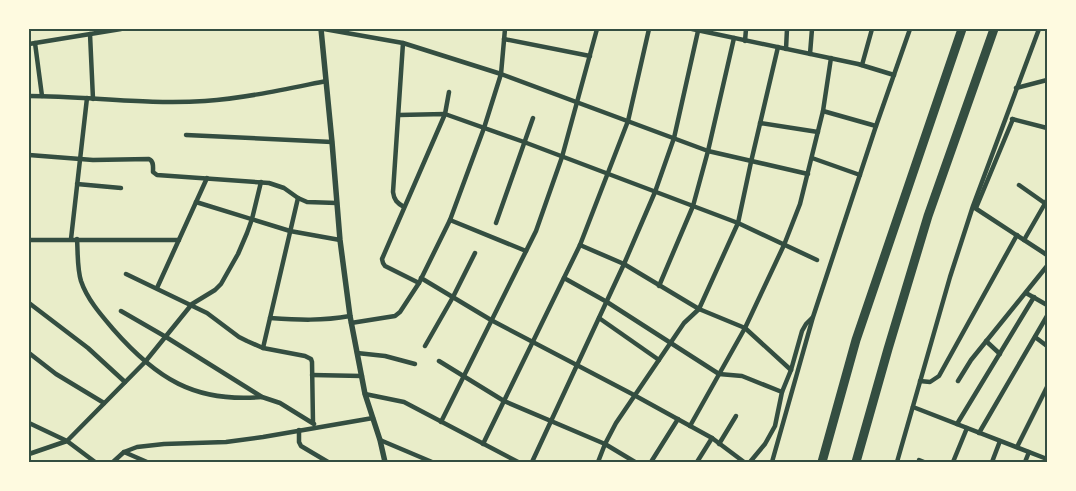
<svg xmlns="http://www.w3.org/2000/svg" width="1076" height="491" font-family="'Alegreya Sans',sans-serif">
	<style>
		.lines { fill: none; stroke-linecap: round; stroke-linejoin: round }
		.minor { stroke: #344e41; stroke-width: 4.5 }
		.tertiary { stroke: #344e41; stroke-width: 5.5 }
		.motorway { stroke: #344e41; stroke-width: 9 }
		.neatline { fill: none; stroke: #344e41; stroke-width: 2 }
	</style>
	<rect width="100%" height="100%" fill="#e9edc9"/>
	<g class="lines">
		<g class="minor">
			<polyline points="324,29 403,43 501,74 708,151 808,174"/>
			<polyline points="692,29 858,64 894,75"/>
			<polyline points="90,34 93,99"/>
			<polyline points="504,39 590,56"/>
			<polyline points="745,41 746,29"/>
			<polyline points="35,43 42,96"/>
			<path d="M403 43 393 192C394 200 397 203 404 207"/>
			<polyline points="29,44 121,29"/>
			<polyline points="786,49 787,29"/>
			<polyline points="810,54 812,29"/>
			<polyline points="862,65 872,29"/>
			<polyline points="1016,88 1047,80"/>
			<path d="M29 96C87 96 146 105 205 101 246 98 286 89 326 81"/>
			<polyline points="823,111 876,126"/>
			<polyline points="399,115 445,114 524,142 738,223 817,260"/>
			<polyline points="1012,119 1047,128"/>
			<polyline points="760,123 818,132"/>
			<polyline points="186,135 332,142"/>
			<path d="M29 155 93 160 149 159C154 161 153 167 153 172L157 175 269 183 284 188 298 198 307 202 337 203"/>
			<polyline points="812,158 860,175"/>
			<polyline points="77,184 121,188"/>
			<polyline points="1019,185 1046,204"/>
			<polyline points="196,202 290,231 340,240"/>
			<polyline points="975,208 1047,255"/>
			<polyline points="976,208 1013,119"/>
			<polyline points="450,220 526,251"/>
			<polyline points="496,223 533,118"/>
			<polyline points="71,239 87,98"/>
			<path d="M77 239C78 253 77 268 81 281 87 299 101 315 113 329 156 378 194 403 262 397"/>
			<polyline points="29,240 179,240"/>
			<polyline points="1024,240 1047,200"/>
			<polyline points="580,245 624,264 699,309 745,328 791,370"/>
			<polyline points="126,274 207,313 239,337 247,341 263,348 305,356 311,359 312,362 313,423"/>
			<polyline points="421,278 491,320 634,395 712,438 744,462"/>
			<polyline points="564,278 607,302 719,374 742,376 782,392"/>
			<polyline points="419,283 385,266 383,263 382,259 445,114 449,92"/>
			<polyline points="659,286 693,206 708,151 734,38"/>
			<polyline points="157,288 207,178"/>
			<polyline points="1026,293 1047,305"/>
			<polyline points="29,303 88,348 125,382"/>
			<polyline points="121,311 166,337 262,397 280,403 314,424"/>
			<path d="M270 318C299 320 322 321 350 316"/>
			<polyline points="599,318 659,360"/>
			<polyline points="351,323 395,316 400,312 419,283 450,220 484,128 501,74 505,29"/>
			<polyline points="1035,337 1047,346"/>
			<polyline points="986,341 1000,354"/>
			<polyline points="425,346 453,297 475,253"/>
			<polyline points="263,348 298,198"/>
			<polyline points="29,353 56,374 104,403"/>
			<polyline points="357,353 385,356 415,364"/>
			<polyline points="439,361 504,401 605,444 635,462"/>
			<polyline points="312,375 362,376"/>
			<polyline points="920,381 930,382 939,376 1017,235"/>
			<polyline points="958,381 971,360 1047,266"/>
			<polyline points="365,394 404,402 518,462"/>
			<polyline points="913,407 1047,459"/>
			<polyline points="441,422 536,231 562,157 597,29"/>
			<polyline points="29,423 67,441 95,462"/>
			<polyline points="957,424 1034,297"/>
			<polyline points="690,426 745,328 784,245 800,204 823,111 831,58"/>
			<polyline points="299,430 299,442 301,446 328,462"/>
			<polyline points="979,433 1047,316"/>
			<polyline points="380,440 432,462"/>
			<polyline points="483,444 580,245 628,121 649,29"/>
			<polyline points="719,444 736,416"/>
			<polyline points="1017,447 1047,387"/>
			<polyline points="124,452 147,462"/>
			<polyline points="29,454 67,441 145,362 192,304 215,290 221,284 238,254 247,233 252,219 261,182"/>
			<polyline points="919,460 924,462"/>
			<polyline points="113,462 124,452 137,447 164,444 226,442 263,437 373,418"/>
			<polyline points="532,462 624,264 655,192 674,138 698,31"/>
			<polyline points="598,462 605,444 616,423 684,323 699,309 738,223 751,162 778,47"/>
			<polyline points="651,462 678,419"/>
			<polyline points="697,462 712,438"/>
			<polyline points="750,462 765,444 775,426 782,392 791,370 802,331 806,324 812,318"/>
			<polyline points="772,462 813,317 876,126 910,29"/>
			<polyline points="897,462 950,277 973,206 1039,29"/>
			<polyline points="953,462 967,428"/>
			<polyline points="992,462 1000,441"/>
			<polyline points="1025,462 1029,452"/>
		</g>
		<polyline class="tertiary" points="321,29 332,142 340,240 350,316 365,394 380,440 385,462"/>
		<g class="motorway">
			<polyline points="822,462 856,340 962,29"/>
			<polyline points="856,462 888,349 928,216 994,29"/>
		</g>
	</g>
	<rect width="1076" height="491" fill="none" stroke="#fefae0" stroke-width="60"/>
	<rect x="30" y="30" width="1016" height="431" class="neatline"/>
</svg>
